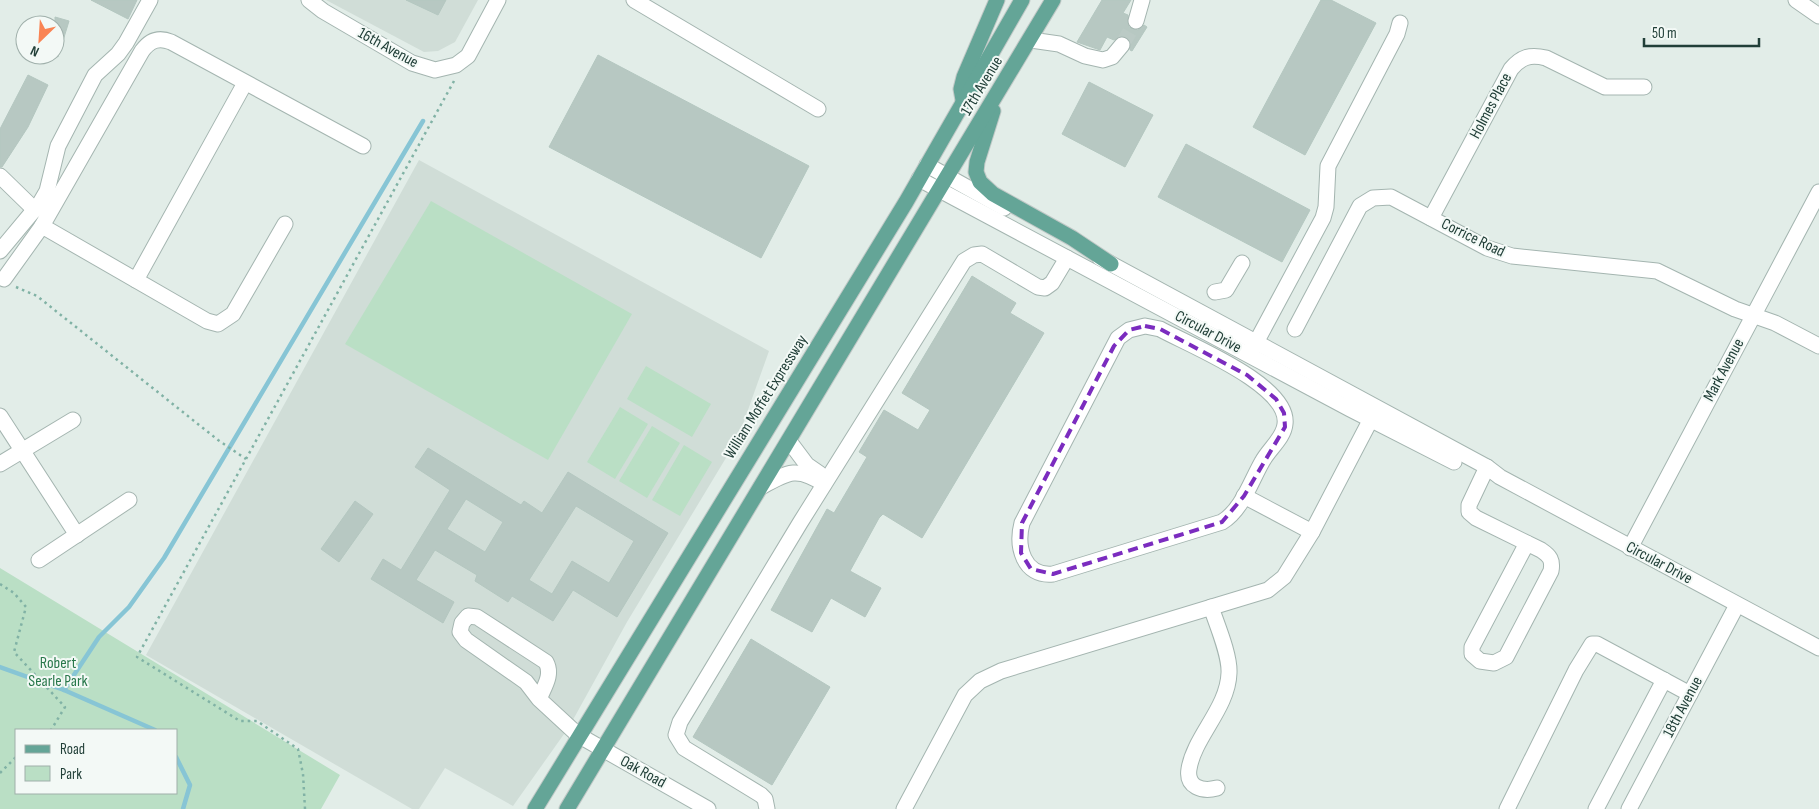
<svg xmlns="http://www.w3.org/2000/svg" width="1819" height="809" font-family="'Sofia Sans Condensed',sans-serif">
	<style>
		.built { fill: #d0ddd7 }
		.green { fill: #badfc5; fill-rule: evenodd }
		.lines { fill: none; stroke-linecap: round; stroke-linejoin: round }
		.stream { stroke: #87c5d5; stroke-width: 4.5 }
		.building { fill: #b7c8c2; stroke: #b4c7c0; fill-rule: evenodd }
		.minor-tunnel { stroke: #bbcac5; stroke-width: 15; stroke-dasharray: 15 8; stroke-linecap: butt }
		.minor-casing { stroke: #a4b5b0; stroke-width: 17 }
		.major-casing { stroke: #c1c9c7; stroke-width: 17 }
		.path { stroke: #81b2a5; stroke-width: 2.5; stroke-dasharray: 2.5 4; stroke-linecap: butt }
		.minor { stroke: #fff; stroke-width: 15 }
		.major { stroke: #64a597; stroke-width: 15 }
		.marked { fill: none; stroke: #7b2cbf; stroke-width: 4; stroke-dasharray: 10 6; stroke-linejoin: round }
		.labels { text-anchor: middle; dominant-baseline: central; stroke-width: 4; stroke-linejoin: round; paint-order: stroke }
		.street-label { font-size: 16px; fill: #213f38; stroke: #f3f9f6 }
		.park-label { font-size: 16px; fill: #29784b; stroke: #f3f9f6 }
	</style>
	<rect width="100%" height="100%" fill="#e2ede8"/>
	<g class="built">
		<polygon points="326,0 478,0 455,42 438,51 424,52"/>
		<polygon points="419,160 769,351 738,438 627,622 569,727 513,806 445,768 419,809 412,809 146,655"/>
	</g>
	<g class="green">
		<polygon points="431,201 632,314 548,460 345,344"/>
		<polygon points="646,366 711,404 692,437 627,399"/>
		<polygon points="620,407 648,424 615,479 587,462"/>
		<polygon points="652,426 680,443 647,498 619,481"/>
		<polygon points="684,445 712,462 680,516 652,500"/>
		<path d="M0 568 340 775 321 809H0ZM16 730H176V793H16Z"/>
	</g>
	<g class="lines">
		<g class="stream">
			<polyline points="0,667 64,690 155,730"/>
			<polyline points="64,690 99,637 129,607 164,558 423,121"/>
			<polyline points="176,757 190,785 183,809"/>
		</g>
	</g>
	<g class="building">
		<polygon points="91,0 137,0 128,19"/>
		<polygon points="406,0 446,0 438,15"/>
		<polygon points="1102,0 1131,0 1123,13 1128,15 1129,27 1138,30 1144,25 1147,27 1132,51 1130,50 1131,41 1123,36 1114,40 1107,37 1100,50 1077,42"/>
		<polygon points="1321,0 1331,0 1376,23 1305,155 1253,127"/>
		<polygon points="55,17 69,21 58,57 55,56"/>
		<polygon points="598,55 809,166 761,258 549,147"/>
		<polygon points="28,75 48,85 28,127 2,167 0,167 0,129"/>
		<polygon points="1089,82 1153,115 1125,167 1062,134"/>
		<polygon points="1186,144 1310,210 1282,262 1158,197"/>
		<polygon points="972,276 1016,303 1010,313 1044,333 922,538 883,514 879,518 850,571 881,588 865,617 831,598 812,632 771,610 827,509 834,513 867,457 859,452 884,410 918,430 930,410 902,393"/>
		<path d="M428 448 521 505 524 501 542 513 568 472 668 533 617 617 573 590 553 621 512 596 508 602 475 581 477 575 435 550 416 580 454 602 443 623 371 579 383 559 401 570 450 490 415 467ZM466 499 503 522 485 552 447 529ZM576 506 634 541 609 583 572 561 552 594 529 580Z"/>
		<polygon points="355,501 373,514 339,562 321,549"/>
		<polygon points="751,639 830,687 772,785 693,737"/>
	</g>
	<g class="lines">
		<polyline class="minor-tunnel" points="1122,45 1136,21"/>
		<defs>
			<g id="minor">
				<polyline points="309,0 323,11 412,63 435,70 456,65 468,56 498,0"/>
				<polyline points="634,0 818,109"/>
				<polyline points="1796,0 1819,16"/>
				<polyline points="1136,21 1142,0"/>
				<polyline points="1031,40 1059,44 1085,56 1103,60 1112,57 1122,45"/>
				<polyline points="927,165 1004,208"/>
				<polyline points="0,176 35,210"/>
				<polyline points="919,179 1350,409 1454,462"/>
				<path d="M1431 218 1511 69C1521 57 1530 54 1546 58L1605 87H1644"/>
				<path d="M42 226 142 51C150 40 159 37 171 42L363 146"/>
				<polyline points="0,251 40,203 47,191 58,146 95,75 118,54 126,43 150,0"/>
				<polyline points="1100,258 1487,467 1500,477 1819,648"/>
				<polyline points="4,279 42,226 207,321 218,324 233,314 285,224"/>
				<polyline points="136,280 245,83"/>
				<polyline points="1215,292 1226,290 1242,263"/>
				<path d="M1145 326 1160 329C1189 345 1290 385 1285 424 1284 438 1268 450 1262 462 1251 481 1242 510 1222 522L1053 574C1023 577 1016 546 1022 523L1118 338 1129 330Z"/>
				<polyline points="1295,329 1360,206 1373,198 1391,197 1487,248 1512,256 1657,271 1735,309 1775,323 1819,346"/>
				<polyline points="1252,350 1323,218 1326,207 1328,166 1397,34 1400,23"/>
				<polyline points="0,416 77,535"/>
				<polyline points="789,441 807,465 820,474"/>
				<polyline points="0,464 73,420"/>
				<path d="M1487 467 1469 505V512L1476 518 1541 550C1550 556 1553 560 1551 571L1506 657 1494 663 1480 661 1472 654V647L1527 543"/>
				<path d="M761 487C788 472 797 466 824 484"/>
				<polyline points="1244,496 1312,532"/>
				<polyline points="1630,548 1819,192"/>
				<polyline points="39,560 129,500"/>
				<path d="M1211 607C1217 625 1230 655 1229 673 1228 708 1194 737 1189 769 1186 787 1202 792 1217 788"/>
				<path d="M539 699C544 687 553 675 546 662L477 617 468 616 462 623 460 632 466 640 526 682 539 699 578 735 708 809"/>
				<polyline points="767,809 765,799 761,795 684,748 676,735 680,722 800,523 964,261 974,255 982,254 1038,287 1045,288 1052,283 1067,258"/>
				<polyline points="904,809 965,695 980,681 1001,671 1268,590 1284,577 1312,532 1371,419"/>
				<polyline points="1507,809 1576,670 1592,644 1597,644 1690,694"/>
				<polyline points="1596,809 1664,680"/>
				<polyline points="1629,809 1737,605"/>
			</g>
			<g id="major">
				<polyline points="963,100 961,89 964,77 997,0"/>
				<polyline points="993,111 977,162 976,172 980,182 993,194 1072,238 1111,264"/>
				<polyline points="535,809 906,202 1022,0"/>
				<polyline points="567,809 1053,0"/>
			</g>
		</defs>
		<use href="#minor" class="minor-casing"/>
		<use href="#major" class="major-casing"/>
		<g class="path">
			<polyline points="16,287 37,296 218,440 246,459"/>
			<polyline points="0,584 14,593 26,607 14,652 65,707 51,730"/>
			<polyline points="0,773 16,757"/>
			<polyline points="305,809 303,774 298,749 257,721 240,721 137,657 454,81"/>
		</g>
		<use href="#minor" class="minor"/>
		<use href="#major" class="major"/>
	</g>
	<path class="marked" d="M1145 326 1160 329 1247 375 1276 399 1284 413 1285 427 1244 496 1222 522 1053 574 1031 569 1021 553 1022 523 1114 346 1129 330Z"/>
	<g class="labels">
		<g class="street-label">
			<text transform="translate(388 48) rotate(29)">16th Avenue</text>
			<text transform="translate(982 86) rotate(-59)">17th Avenue</text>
			<text transform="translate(1491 106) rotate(-62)">Holmes Place</text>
			<text transform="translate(1473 238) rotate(26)">Corrice Road</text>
			<text transform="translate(1208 332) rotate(28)">Circular Drive</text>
			<text transform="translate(1724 370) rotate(-62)">Mark Avenue</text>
			<text transform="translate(766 397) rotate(-58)">William Moffet Expressway</text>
			<text transform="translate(1659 563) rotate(28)">Circular Drive</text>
			<text transform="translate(1683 707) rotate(-62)">18th Avenue</text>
			<text transform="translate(643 772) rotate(29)">Oak Road</text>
		</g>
		<g class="park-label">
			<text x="58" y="663">Robert<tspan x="58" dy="18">Searle Park</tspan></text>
		</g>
	</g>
	<rect x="15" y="729" width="162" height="65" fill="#f3f9f6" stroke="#9fafaa"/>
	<rect x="25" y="745" width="25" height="8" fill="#64a597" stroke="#9fafaa"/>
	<text x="60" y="754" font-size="15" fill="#213f38">Road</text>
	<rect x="25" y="766" width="25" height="15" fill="#badfc5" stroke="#9fafaa"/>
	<text x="60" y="779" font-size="15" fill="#213f38">Park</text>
	<g transform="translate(40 40) rotate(205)"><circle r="24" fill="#f3f9f6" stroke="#9fafaa"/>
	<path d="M0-4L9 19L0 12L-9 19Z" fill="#f98454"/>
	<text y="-8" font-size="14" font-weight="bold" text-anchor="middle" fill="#213f38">N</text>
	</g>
	<path d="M1644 38v8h115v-8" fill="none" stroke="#213f38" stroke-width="2.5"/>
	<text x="1652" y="38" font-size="15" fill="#213f38" stroke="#f3f9f6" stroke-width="4" paint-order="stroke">50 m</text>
</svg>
